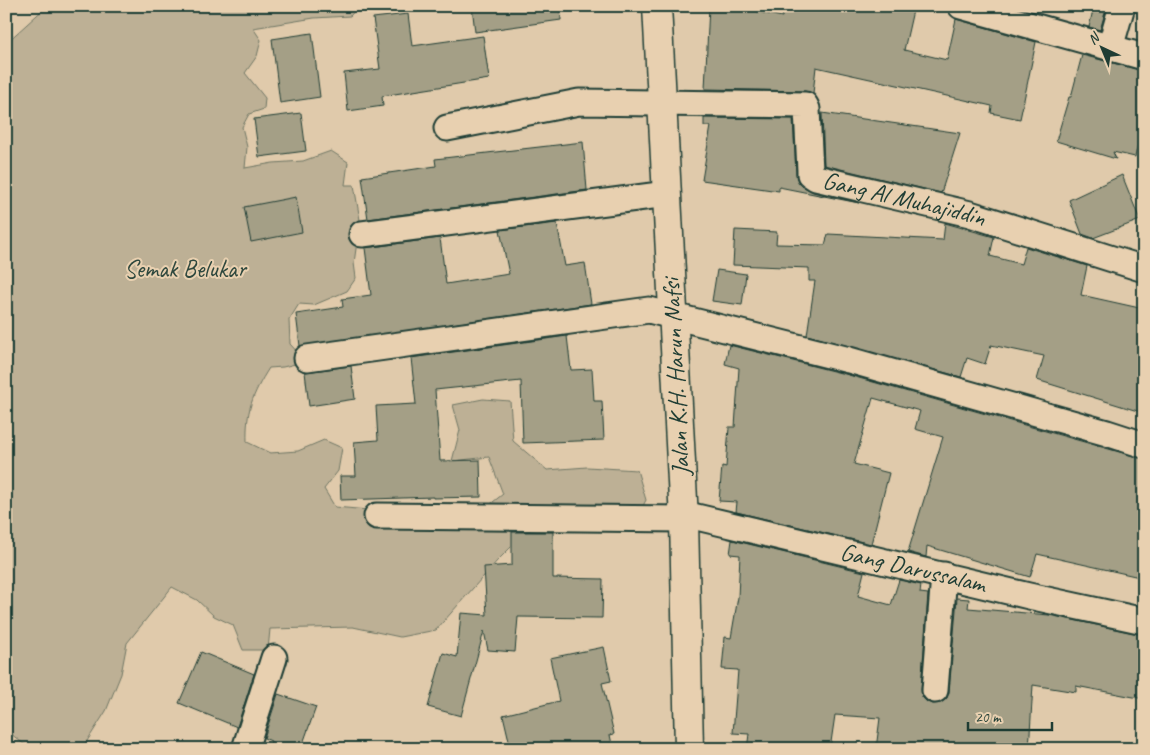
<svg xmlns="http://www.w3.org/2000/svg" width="1150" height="755" font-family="Caveat,sans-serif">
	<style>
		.green { fill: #bdb095; stroke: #6e7664 }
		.building { fill: #a49f86; stroke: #1f3d34 }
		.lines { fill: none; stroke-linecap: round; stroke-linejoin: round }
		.street-casing { stroke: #1f3d34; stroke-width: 29 }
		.secondary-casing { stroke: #1f3d34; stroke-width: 31 }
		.street { stroke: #e8d0b0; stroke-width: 25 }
		.secondary { stroke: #e8d0b0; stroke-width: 28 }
		.labels { text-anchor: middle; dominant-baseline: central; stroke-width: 4; stroke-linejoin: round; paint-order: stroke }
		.street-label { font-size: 25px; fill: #1f3d34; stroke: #e8d0b0 }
		.park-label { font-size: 25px; fill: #2f483e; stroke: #e8d0b0 }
	</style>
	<rect width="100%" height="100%" fill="#e0caab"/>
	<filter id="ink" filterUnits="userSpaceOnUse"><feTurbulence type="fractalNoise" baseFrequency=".02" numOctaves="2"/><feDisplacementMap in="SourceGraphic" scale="10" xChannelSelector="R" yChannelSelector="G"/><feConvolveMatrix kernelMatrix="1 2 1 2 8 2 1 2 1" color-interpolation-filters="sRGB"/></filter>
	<g filter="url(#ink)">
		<path class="green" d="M47 6H359L350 16 314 18 253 28 261 40 257 56 245 73 265 98 264 109 249 114 242 127 247 147 245 168 273 163 303 161 331 151 348 162 345 185H354L360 220 354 263 356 278 347 291 314 305 299 304 289 320 290 344 300 355 340 353 283 367 269 368C252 395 246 411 247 442L270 453 298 451 324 440 342 448 338 471 324 489 335 507 368 510 488 506 503 494 489 457 452 461 460 430 453 405 483 399 510 401 513 441 547 470 587 467 637 470 646 500 636 519 580 508 527 531 497 561 436 630 400 637 353 627 270 629 268 650H243L233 625 214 616 197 600 172 587 127 643 121 674 106 711 82 749H30L6 730V43Z"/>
		<g class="building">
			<polygon points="472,6 560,6 561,20 475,32"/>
			<polygon points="709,6 731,6 782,17 785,6 914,6 904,50 947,60 956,19 1036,42 1020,119 991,113 992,106 816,67 813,93 805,91 705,89"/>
			<polygon points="1094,6 1107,6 1100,30 1089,27"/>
			<polygon points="408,14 412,46 483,36 489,79 382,96 383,106 348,111 344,73 380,69 373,18"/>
			<polygon points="312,33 320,97 280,103 272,39"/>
			<polygon points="1082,55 1144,71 1144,118 1135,157 1113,152 1116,159 1056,141 1069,97 1071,97"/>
			<polygon points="301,113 306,151 259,157 254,119"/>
			<polygon points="822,113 960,133 941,193 824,165"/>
			<polygon points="704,118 793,119 796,174 798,181 802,186 813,192 859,203 779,187 779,191 702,180 711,126 704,126"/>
			<polygon points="583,142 587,190 368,219 362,177 436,166 435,159"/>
			<polygon points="1122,175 1140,220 1093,238 1082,234 1069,200"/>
			<polygon points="296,197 302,232 251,242 244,207"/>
			<polygon points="557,223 565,266 585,263 591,304 300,346 296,314 343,307 342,299 371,295 365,248 440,238 446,284 509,274 500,230"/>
			<polygon points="945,223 994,237 990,256 1021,264 1026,247 1087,266 1081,295 1144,309 1144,413 1037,380 1044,356 991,345 985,364 967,358 961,377 807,335 815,281 809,281 809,268 733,265 735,230 777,232 776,244 825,245 828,234 943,240"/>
			<polygon points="717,270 746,274 742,305 712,301"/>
			<polygon points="567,336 571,370 592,369 594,401 602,401 604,440 523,443 521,381 435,390 440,461 480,460 481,497 433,498 433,497 341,500 340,476 356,476 354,442 378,440 376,406 416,404 411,358"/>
			<polygon points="729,345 845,374 1144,459 1144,578 1037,554 1030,577 927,546 926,557 908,552 943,437 915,429 920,411 873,398 854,464 889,473 871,544 736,512 737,502 719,501 722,466 726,467 729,427 735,427 739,368 725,364"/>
			<polygon points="351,366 355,399 309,406 305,372"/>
			<polygon points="512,532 553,532 553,578 603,579 602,618 518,617 515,652 488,650 484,631 461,716 428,707 443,653 457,657 461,613 487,615 484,567 512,565"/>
			<polygon points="732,540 864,572 858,596 891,605 899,580 921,585 920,593 928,594 921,689 922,697 927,702 933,704 941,703 947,698 949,692 957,598 969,599 968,608 1049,615 1144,635 1144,699 1076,686 1076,692 1033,685 1029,749 876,749 880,718 835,715 830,749 747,749 749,734 733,733 738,670 722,669 725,637 731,638 738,597 740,555 730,554"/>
			<polygon points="604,647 611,681 602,683 614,734 610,735 613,749 511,749 503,715 559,701 550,658"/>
			<polygon points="201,652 254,674 237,727 179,703"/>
			<polygon points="278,694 316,707 301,749 269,749 271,741 264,738"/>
		</g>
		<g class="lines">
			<defs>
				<g id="street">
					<polyline points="961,6 1144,57"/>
					<polyline points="1110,48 1122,6"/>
					<path id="s1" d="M447 128 579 102 805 105 807 109 810 171V174L816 178 970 214 1144 269"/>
					<polyline points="362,234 667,194"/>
					<polyline points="307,358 649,310 849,360 1107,433 1144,445"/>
					<polyline points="684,514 1029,596 1144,621"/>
					<polyline points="377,516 684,519"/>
					<polyline points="935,690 944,575"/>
					<polyline points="245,749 274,658"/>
				</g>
				<polyline id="secondary" points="657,6 684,519 689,749"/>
			</defs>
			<use href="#street" class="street-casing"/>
			<use href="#secondary" class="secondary-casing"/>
			<use href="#street" class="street"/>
			<use href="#secondary" class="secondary"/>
		</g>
	</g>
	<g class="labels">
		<g class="street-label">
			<text stroke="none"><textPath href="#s1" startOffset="528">Gang Al Muhajiddin</textPath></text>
			<text transform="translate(676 377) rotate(-93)">Jalan K.H. Harun Nafsi</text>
			<text transform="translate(913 568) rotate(13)">Gang Darussalam</text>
		</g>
		<g class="park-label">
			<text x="185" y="269">Semak Belukar</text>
		</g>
	</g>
	<rect width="1150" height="755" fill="none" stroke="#e8d0b0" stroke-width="25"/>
	<rect x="12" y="12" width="1125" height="730" fill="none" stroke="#1f3d34" stroke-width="2" filter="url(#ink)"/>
	<g transform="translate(1102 48) rotate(316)" stroke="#e8d0b0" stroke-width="4" paint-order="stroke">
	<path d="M0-4L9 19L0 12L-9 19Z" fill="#1f3d34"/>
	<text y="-8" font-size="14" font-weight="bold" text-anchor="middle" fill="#1f3d34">N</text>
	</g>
	<path d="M968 722v8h84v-8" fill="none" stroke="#1f3d34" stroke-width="2.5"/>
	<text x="975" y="722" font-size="15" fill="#1f3d34" stroke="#e8d0b0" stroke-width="4" paint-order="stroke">20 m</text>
</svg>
